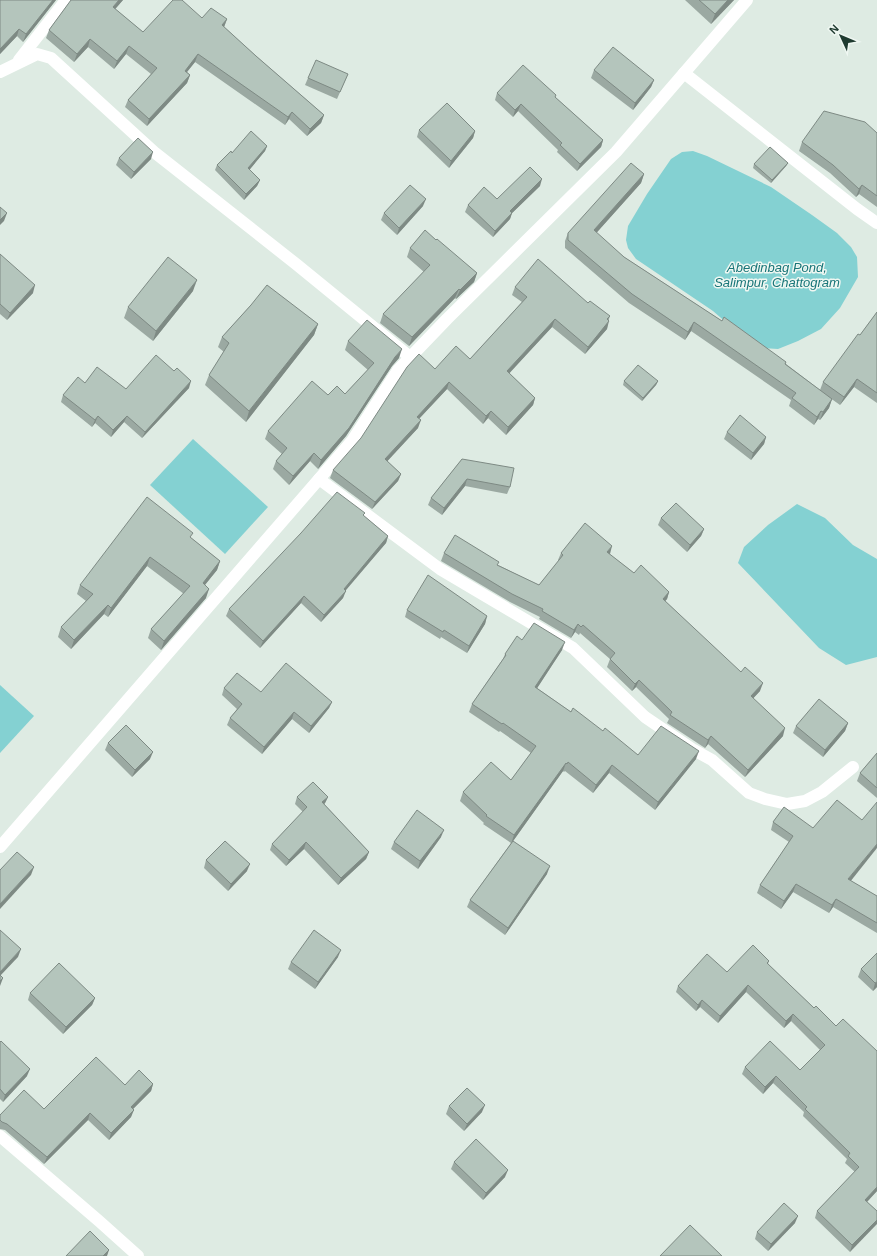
<svg xmlns="http://www.w3.org/2000/svg" width="877" height="1256" font-family="Arial,sans-serif">
	<style>
		.water { fill: #84d1d2 }
		.lines { fill: none; stroke-linecap: round; stroke-linejoin: round }
		.minor { stroke: #fff; stroke-width: 12 }
		.wall { fill: #9ba9a2 }
		.shaded-wall { fill: #7e8a84 }
		.building { fill: #b4c5bc; stroke: #7e8a84 }
		.labels { text-anchor: middle; dominant-baseline: central; stroke-width: 3; stroke-linejoin: round; paint-order: stroke }
		.water-label { font-size: 13px; font-style: italic; fill: #187578; stroke: #eff7f2 }
	</style>
	<rect width="100%" height="100%" fill="#deebe3"/>
	<g class="water">
		<polygon points="693,151 707,156 771,187 812,215 837,233 851,247 857,257 858,277 840,308 821,329 798,341 778,349 760,348 743,337 713,311 636,259 628,248 626,240 628,226 647,194 671,159 682,152"/>
		<polygon points="193,439 268,507 225,554 150,485"/>
		<polygon points="797,504 825,518 853,545 877,559 877,657 846,665 819,648 738,563 744,547 768,525"/>
		<polygon points="0,685 34,716 0,753"/>
	</g>
	<g class="lines">
		<g class="minor">
			<polyline points="19,60 66,0"/>
			<polyline points="0,72 37,54 51,58 154,152 296,264 410,357"/>
			<polyline points="684,73 857,209 877,223"/>
			<polyline points="319,479 440,569 573,648 645,717 692,749 712,760 749,793 765,799 787,804 805,801 822,792 853,767"/>
			<polyline points="0,847 352,441 398,370 447,319 616,152 747,0"/>
			<polyline points="0,1136 99,1221 138,1256"/>
		</g>
	</g>
	<g class="wall">
		<polygon points="0,0 56,0 23,42 17,36 0,54"/>
		<polygon points="71,0 123,0 115,9 143,32 202,18 227,19 224,27 256,56 324,115 321,123 307,136 289,119 285,125 195,62 187,72 190,75 187,83 147,126 125,107 128,100 151,74 126,54 114,69 88,47 74,62 46,38 49,30"/>
		<polygon points="685,0 734,0 711,24"/>
		<polygon points="594,70 654,80 651,87 633,110 591,78"/>
		<polygon points="348,74 337,99 305,85 308,78"/>
		<polygon points="497,93 556,95 555,97 603,140 601,147 577,171 557,152 558,150 518,111 513,117 495,100"/>
		<polygon points="419,130 475,131 473,138 449,168 417,137"/>
		<polygon points="877,133 877,207 859,194 856,197 830,173 799,151 802,142"/>
		<polygon points="267,146 265,151 249,170 260,180 257,186 244,200 215,170 217,165 232,153"/>
		<polygon points="119,158 151,159 131,179 116,165"/>
		<polygon points="788,163 786,166 771,183 753,168 754,164"/>
		<polygon points="644,174 641,183 596,233 624,257 722,321 786,362 786,364 820,390 823,382 860,335 877,312 877,403 854,387 840,405 826,395 832,399 829,408 820,420 818,419 814,425 789,406 791,400 691,331 685,340 629,303 565,248 565,241 568,233"/>
		<polygon points="540,186 512,213 510,219 493,237 465,212 468,205 497,199"/>
		<polygon points="423,206 397,235 381,220 384,213"/>
		<polygon points="436,240 477,273 474,282 456,299 455,298 409,346 380,323 383,314 424,272 407,257 410,248"/>
		<polygon points="0,254 33,293 7,320 0,314"/>
		<polygon points="515,287 588,303 608,320 607,329 585,354 552,327 509,373 535,398 533,405 506,435 488,418 483,424 447,389 419,419 418,428 387,461 401,474 398,481 372,509 330,478 333,470 435,369 470,359 522,302 512,295"/>
		<polygon points="193,291 153,341 124,318 128,307"/>
		<polygon points="251,305 318,324 314,335 246,422 205,385 209,375 224,352 218,347 222,337"/>
		<polygon points="348,341 399,358 392,366 346,436 318,469 310,461 289,485 273,469 276,461 282,454 265,439 268,431 328,395 345,394 368,370 345,350"/>
		<polygon points="624,381 658,381 656,385 642,401 623,385"/>
		<polygon points="85,383 126,389 189,388 142,438 124,422 111,437 95,423 92,427 61,402 63,395"/>
		<polygon points="727,432 766,437 764,444 751,460 724,439"/>
		<polygon points="462,459 510,487 507,494 465,486 442,515 428,505 431,498"/>
		<polygon points="364,516 388,536 386,543 345,590 343,598 321,622 301,603 260,648 226,616 229,609"/>
		<polygon points="661,518 704,529 701,536 687,552 658,525"/>
		<polygon points="191,538 220,561 217,570 205,585 206,598 161,650 148,638 151,629 184,594 147,566 108,617 104,614 71,649 58,637 61,627 86,601 77,594 80,585"/>
		<polygon points="444,553 498,565 539,585 559,561 558,560 561,553 609,554 634,573 669,592 667,599 665,601 760,691 753,698 783,736 745,777 708,744 705,748 667,723 669,719 636,687 632,691 607,667 610,659 580,633 579,635 575,632 571,638 539,619 540,617 510,602 441,561"/>
		<polygon points="407,610 487,616 485,624 467,653 441,637 440,639 405,617"/>
		<polygon points="522,640 562,650 537,688 571,712 603,731 638,755 696,759 655,810 609,773 593,793 565,771 564,772 563,771 513,841 547,874 505,935 467,907 470,900 511,843 483,824 484,823 460,801 463,792 511,780 531,753 500,731 499,732 469,712 472,704 503,659 505,654"/>
		<polygon points="224,688 261,692 332,702 329,708 309,733 292,719 262,754 227,725 230,718 237,709 222,695"/>
		<polygon points="848,723 845,731 823,757 793,733 796,726"/>
		<polygon points="108,743 150,759 132,777 105,750"/>
		<polygon points="877,753 877,798 857,781 860,773"/>
		<polygon points="297,797 328,797 325,803 324,804 369,852 366,859 338,885 304,849 286,866 270,850 272,844 303,812 295,804"/>
		<polygon points="784,807 851,881 877,896 877,933 833,907 829,913 793,892 781,909 757,893 760,885 789,842 771,830 773,822"/>
		<polygon points="441,837 418,869 391,849 394,842"/>
		<polygon points="206,860 247,871 228,891 204,868"/>
		<polygon points="877,953 877,987 873,991 858,977 861,969"/>
		<polygon points="338,957 315,989 288,969 291,962"/>
		<polygon points="769,961 768,964 814,1008 836,1026 877,1051 877,1191 867,1202 877,1211 850,1252 815,1218 817,1211 855,1172 845,1163 847,1159 803,1116 804,1112 773,1083 763,1094 742,1074 745,1067 800,1070 820,1050 791,1021 784,1028 746,992 718,1023 700,1007 696,1011 676,992 678,986 727,972"/>
		<polygon points="30,993 95,998 92,1005 63,1034 28,1000"/>
		<polygon points="0,1042 27,1076 3,1102 0,1099"/>
		<polygon points="153,1084 151,1091 133,1109 131,1117 109,1140 88,1120 44,1164 5,1130 0,1129 0,1115 44,1109 125,1085"/>
		<polygon points="449,1106 482,1112 464,1131 446,1114"/>
		<polygon points="454,1162 505,1177 483,1200 451,1169"/>
		<polygon points="795,1223 768,1251 755,1239 757,1232"/>
	</g>
	<g class="shaded-wall">
		<polygon points="53,0 56,0 23,42 26,34"/>
		<polygon points="119,0 123,0 110,15 113,7"/>
		<polygon points="728,0 734,0 711,24 715,14"/>
		<polygon points="227,19 224,27 222,25"/>
		<polygon points="19,29 17,36 0,54 0,49"/>
		<polygon points="90,39 88,47 74,62 77,54"/>
		<polygon points="129,46 126,54 114,69 117,61"/>
		<polygon points="198,54 195,62 182,78 185,71"/>
		<polygon points="190,75 187,83 147,126 149,119"/>
		<polygon points="654,80 651,87 633,110 635,103"/>
		<polygon points="521,104 518,111 513,117 515,110"/>
		<polygon points="292,112 289,119 285,125 288,117"/>
		<polygon points="324,115 321,123 307,136 310,129"/>
		<polygon points="475,131 473,138 449,168 451,161"/>
		<polygon points="603,140 601,147 577,171 580,164"/>
		<polygon points="267,146 265,151 246,174 248,168"/>
		<polygon points="153,152 151,159 131,179 134,172"/>
		<polygon points="788,163 786,166 771,183 772,180"/>
		<polygon points="644,174 641,183 591,239 594,230"/>
		<polygon points="542,179 540,186 508,217 510,211"/>
		<polygon points="260,180 257,186 244,200 246,194"/>
		<polygon points="862,185 859,194 856,197 859,189"/>
		<polygon points="426,199 423,206 397,235 399,228"/>
		<polygon points="7,213 4,221 0,225 0,220"/>
		<polygon points="512,213 510,219 493,237 495,231"/>
		<polygon points="477,273 474,282 456,299 460,290"/>
		<polygon points="197,280 193,291 153,341 156,331"/>
		<polygon points="35,285 33,293 7,320 10,313"/>
		<polygon points="459,289 455,298 409,346 412,337"/>
		<polygon points="610,316 607,324 609,321 607,329 585,354 588,347"/>
		<polygon points="555,319 552,327 504,379 507,371"/>
		<polygon points="694,322 691,331 685,340 688,332"/>
		<polygon points="318,324 314,335 246,422 249,411"/>
		<polygon points="402,349 399,358 392,366 346,436 318,469 321,460 395,357"/>
		<polygon points="857,379 854,387 840,405 844,397"/>
		<polygon points="191,381 189,388 142,438 145,432"/>
		<polygon points="658,381 656,385 642,401 643,398"/>
		<polygon points="449,382 447,389 414,424 417,417"/>
		<polygon points="535,398 533,405 506,435 508,427"/>
		<polygon points="832,399 829,408 820,420 823,412"/>
		<polygon points="491,411 488,418 483,424 486,416"/>
		<polygon points="821,411 818,419 814,425 817,417"/>
		<polygon points="98,416 95,423 92,427 95,420"/>
		<polygon points="127,416 124,422 111,437 113,430"/>
		<polygon points="421,420 418,428 382,467 385,459"/>
		<polygon points="766,437 764,444 751,460 753,453"/>
		<polygon points="314,453 310,461 289,485 293,476"/>
		<polygon points="401,474 398,481 372,509 375,502"/>
		<polygon points="467,479 465,486 442,515 444,508"/>
		<polygon points="704,529 701,536 687,552 690,545"/>
		<polygon points="388,536 386,543 341,596 344,589"/>
		<polygon points="612,546 610,554 604,560 607,552"/>
		<polygon points="150,557 147,566 108,617 111,608"/>
		<polygon points="220,561 217,570 199,592 203,583"/>
		<polygon points="209,589 206,598 161,650 164,641"/>
		<polygon points="346,591 343,598 321,622 324,615"/>
		<polygon points="669,592 667,599 660,607 663,599"/>
		<polygon points="304,596 301,603 260,648 263,641"/>
		<polygon points="108,605 104,614 71,649 74,640"/>
		<polygon points="487,616 485,624 467,653 469,646"/>
		<polygon points="578,624 575,632 571,638 574,630"/>
		<polygon points="565,642 562,650 532,696 535,687"/>
		<polygon points="639,680 636,687 632,691 635,684"/>
		<polygon points="763,683 760,691 748,704 751,696"/>
		<polygon points="332,702 329,708 309,733 311,726"/>
		<polygon points="294,712 292,719 262,754 264,747"/>
		<polygon points="848,723 845,731 823,757 825,750"/>
		<polygon points="785,728 783,736 745,777 748,770"/>
		<polygon points="711,736 708,744 705,748 708,740"/>
		<polygon points="699,751 696,759 655,810 658,802"/>
		<polygon points="153,752 150,759 132,777 135,770"/>
		<polygon points="566,763 563,771 511,844 514,835"/>
		<polygon points="612,765 609,773 593,793 596,785"/>
		<polygon points="328,797 325,803 320,809 322,802"/>
		<polygon points="444,830 441,837 418,869 420,861"/>
		<polygon points="306,842 304,849 286,866 289,860"/>
		<polygon points="877,844 877,848 846,887 848,879"/>
		<polygon points="369,852 366,859 338,885 341,878"/>
		<polygon points="250,864 247,871 228,891 231,884"/>
		<polygon points="550,866 547,874 505,935 508,928"/>
		<polygon points="34,867 31,875 0,909 0,904"/>
		<polygon points="796,884 793,892 781,909 784,901"/>
		<polygon points="836,899 833,907 829,913 832,905"/>
		<polygon points="21,949 18,957 0,976 0,972"/>
		<polygon points="341,950 338,957 315,989 318,982"/>
		<polygon points="3,978 0,986 0,981"/>
		<polygon points="877,982 877,987 873,991 875,983"/>
		<polygon points="748,985 746,992 718,1023 720,1016"/>
		<polygon points="95,998 92,1005 63,1034 66,1027"/>
		<polygon points="702,1000 700,1007 696,1011 698,1005"/>
		<polygon points="793,1014 791,1021 784,1028 786,1021"/>
		<polygon points="30,1069 27,1076 3,1102 5,1095"/>
		<polygon points="776,1076 773,1083 763,1094 765,1087"/>
		<polygon points="153,1084 151,1091 128,1114 131,1107"/>
		<polygon points="485,1105 482,1112 464,1131 467,1124"/>
		<polygon points="134,1110 131,1117 109,1140 111,1133"/>
		<polygon points="90,1113 88,1120 44,1164 47,1157"/>
		<polygon points="508,1170 505,1177 483,1200 486,1193"/>
		<polygon points="877,1187 877,1191 863,1206 865,1200"/>
		<polygon points="798,1216 795,1223 768,1251 771,1244"/>
		<polygon points="877,1220 877,1224 850,1252 852,1245"/>
		<polygon points="109,1250 107,1256 103,1256"/>
	</g>
	<g class="building">
		<polygon points="0,0 53,0 26,34 19,29 0,49"/>
		<polygon points="71,0 119,0 113,7 143,32 173,0 182,0 202,18 211,8 227,19 222,25 256,56 324,115 310,129 292,112 288,117 198,54 185,71 190,75 149,119 128,100 157,68 129,46 117,61 90,39 77,54 49,30"/>
		<polygon points="699,0 728,0 715,14"/>
		<polygon points="613,47 654,80 635,103 594,70"/>
		<polygon points="316,60 348,74 340,92 308,78"/>
		<polygon points="523,65 556,95 555,97 603,140 580,164 560,145 562,143 521,104 515,110 497,93"/>
		<polygon points="447,103 475,131 451,161 419,130"/>
		<polygon points="824,111 865,122 877,133 877,196 862,185 859,189 833,165 802,142"/>
		<polygon points="251,131 267,146 248,168 260,180 246,194 217,165 231,151 232,153"/>
		<polygon points="138,138 153,152 134,172 119,158"/>
		<polygon points="770,147 788,163 772,180 754,164"/>
		<polygon points="631,163 644,174 594,230 624,257 722,321 724,317 786,362 785,364 832,399 823,412 821,411 817,417 792,398 796,393 694,322 688,332 632,294 568,240 568,233"/>
		<polygon points="530,167 542,179 510,211 512,213 495,231 468,205 484,187 497,199"/>
		<polygon points="410,185 426,199 399,228 384,213"/>
		<polygon points="0,207 7,213 0,220"/>
		<polygon points="425,230 436,240 437,239 477,273 460,290 459,289 412,337 383,314 430,265 410,248"/>
		<polygon points="0,254 35,285 10,313 0,304"/>
		<polygon points="168,257 197,280 156,331 128,307"/>
		<polygon points="538,259 588,303 590,301 610,316 607,319 609,321 588,347 555,319 507,371 535,398 508,427 491,411 486,416 449,382 417,417 421,420 385,459 401,474 375,502 333,470 361,438 407,367 419,354 435,369 456,346 470,359 527,297 515,287"/>
		<polygon points="267,285 318,324 249,411 209,375 229,343 222,337 251,305"/>
		<polygon points="877,312 877,393 857,379 844,397 823,382 858,334 860,335"/>
		<polygon points="367,320 402,349 395,357 349,428 321,460 314,453 293,476 276,461 287,448 268,431 312,381 328,395 337,386 345,394 374,363 348,341"/>
		<polygon points="156,355 174,371 177,368 191,381 145,432 127,416 113,430 98,416 95,420 63,395 78,377 85,383 97,367 126,389"/>
		<polygon points="638,365 658,381 643,398 624,381"/>
		<polygon points="740,415 766,437 753,453 727,432"/>
		<polygon points="462,459 514,468 510,487 467,479 444,508 431,498"/>
		<polygon points="337,492 365,513 363,515 388,536 344,589 346,591 324,615 304,596 263,641 229,609 301,533"/>
		<polygon points="147,497 193,533 190,537 220,561 203,583 209,589 164,641 151,629 190,586 150,557 111,608 108,605 74,640 61,627 93,594 80,585"/>
		<polygon points="676,503 704,529 690,545 661,518"/>
		<polygon points="585,523 612,546 607,552 634,573 641,565 669,592 663,599 741,672 745,667 763,683 751,696 785,728 748,770 711,736 708,740 670,715 672,712 639,680 635,684 610,659 615,653 583,625 581,627 578,624 574,630 542,611 543,609 512,594 444,553 455,535 499,562 497,565 539,585 563,555 561,553"/>
		<polygon points="428,575 487,616 469,646 444,630 443,632 407,610"/>
		<polygon points="534,623 565,642 535,687 571,712 573,708 603,731 605,728 638,755 661,726 699,751 658,802 612,765 596,785 568,762 567,764 566,763 514,835 486,816 487,815 463,792 491,762 511,780 536,746 503,723 502,724 472,704 506,655 505,654 517,636 522,640"/>
		<polygon points="286,663 332,702 311,726 294,712 264,747 230,718 242,704 224,688 237,673 261,692"/>
		<polygon points="819,699 848,723 825,750 796,726"/>
		<polygon points="126,725 153,752 135,770 108,743"/>
		<polygon points="877,753 877,788 860,773"/>
		<polygon points="313,782 328,797 322,802 369,852 341,878 306,842 289,860 272,844 307,807 297,797"/>
		<polygon points="837,800 862,820 877,802 877,844 848,879 877,896 877,923 836,899 832,905 796,884 784,901 760,885 793,836 773,822 784,807 813,828"/>
		<polygon points="417,810 444,830 420,861 394,842"/>
		<polygon points="225,841 250,864 231,884 206,860"/>
		<polygon points="513,841 550,866 508,928 470,900"/>
		<polygon points="17,852 34,867 0,904 0,870"/>
		<polygon points="0,930 21,949 0,972"/>
		<polygon points="314,930 341,950 318,982 291,962"/>
		<polygon points="753,945 769,961 767,963 814,1008 816,1006 836,1026 843,1019 877,1051 877,1187 865,1200 877,1211 877,1220 852,1245 817,1211 859,1167 848,1156 850,1153 805,1109 807,1107 776,1076 765,1087 745,1067 770,1041 800,1070 825,1045 793,1014 786,1021 748,985 720,1016 702,1000 698,1005 678,986 707,954 727,972"/>
		<polygon points="877,953 877,982 875,983 861,969"/>
		<polygon points="59,963 95,998 66,1027 30,993"/>
		<polygon points="0,975 3,978 0,981"/>
		<polygon points="1,1041 30,1069 5,1095 0,1089 0,1042"/>
		<polygon points="96,1057 125,1085 139,1070 153,1084 131,1107 134,1110 111,1133 90,1113 47,1157 7,1124 2,1122 0,1120 0,1115 24,1090 44,1109"/>
		<polygon points="467,1088 485,1105 467,1124 449,1106"/>
		<polygon points="476,1139 508,1170 486,1193 454,1162"/>
		<polygon points="784,1203 798,1216 771,1244 757,1232"/>
		<polygon points="690,1225 722,1256 660,1256"/>
		<polygon points="90,1231 109,1250 103,1256 66,1256"/>
	</g>
	<g class="labels">
		<g class="water-label">
			<text x="777" y="267">Abedinbag Pond,<tspan x="777" dy="15">Salimpur, Chattogram</tspan></text>
		</g>
	</g>
	<g transform="translate(841 36) rotate(314)" stroke="#eff7f2" stroke-width="3" paint-order="stroke">
	<path d="M0-3L7 15L0 10L-7 15Z" fill="#1f3b30"/>
	<text y="-6" font-size="11" font-weight="bold" text-anchor="middle" fill="#1f3b30">N</text>
	</g>
</svg>
